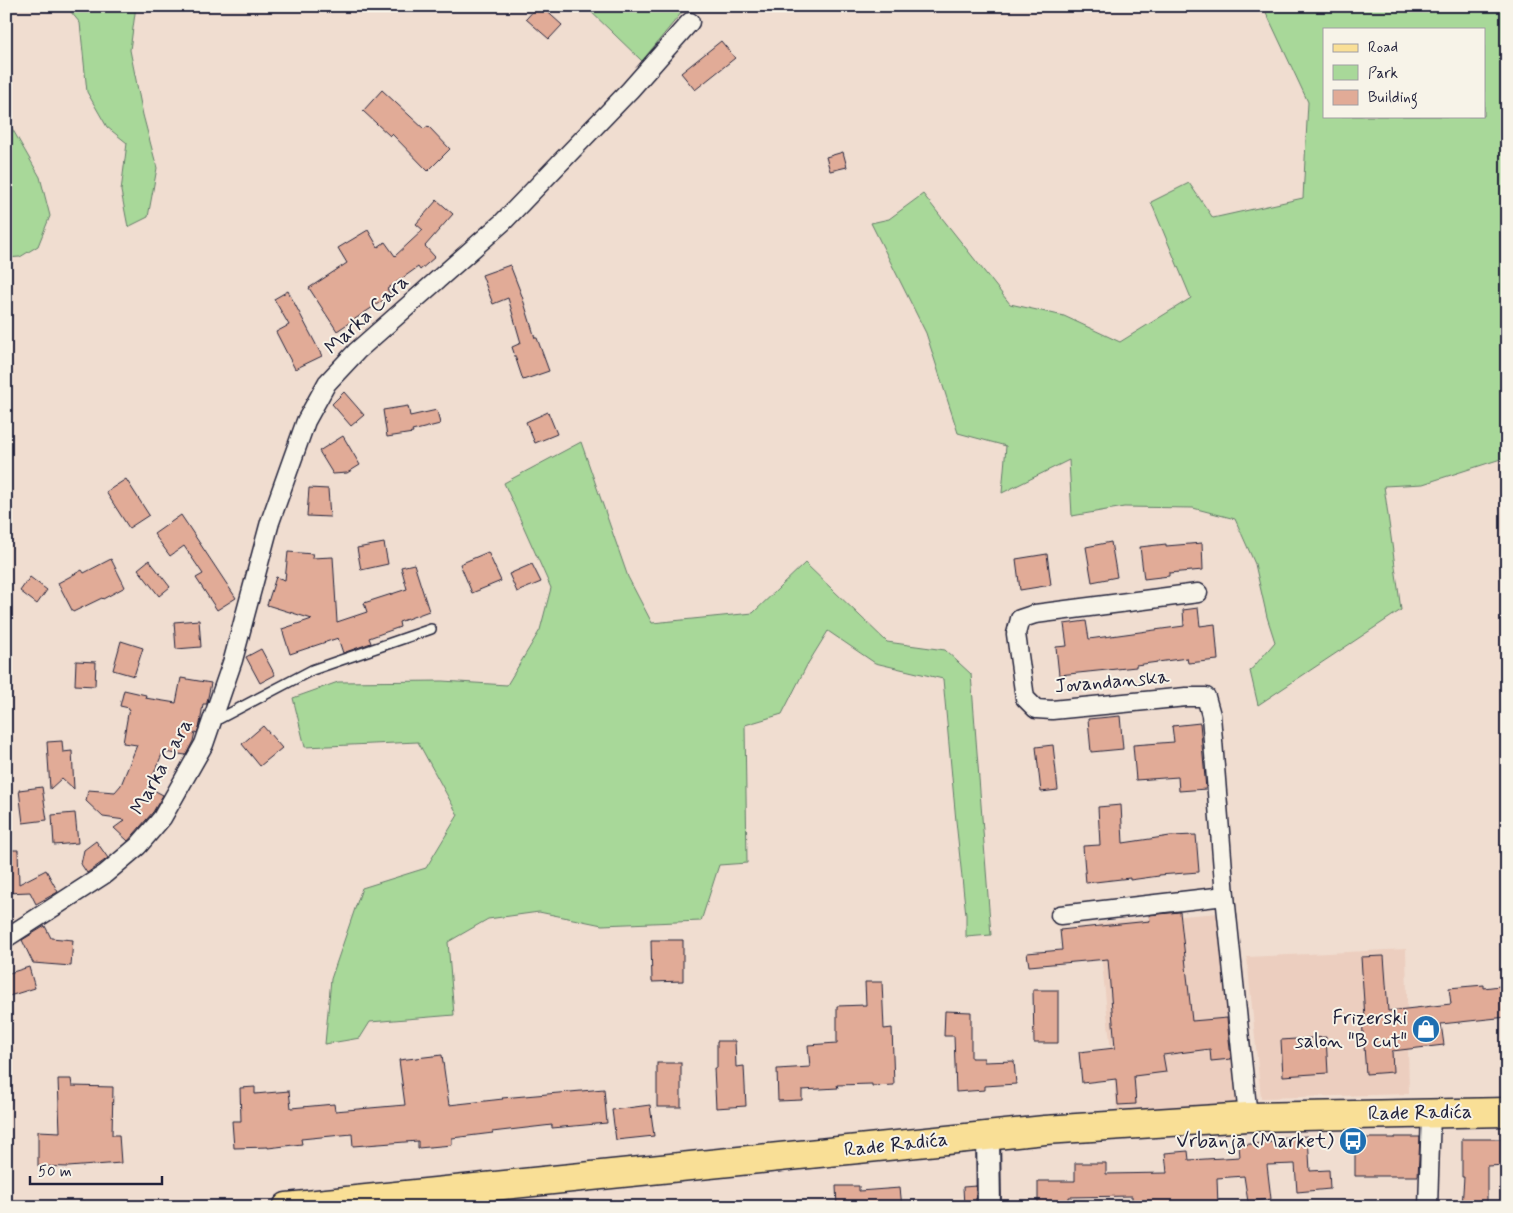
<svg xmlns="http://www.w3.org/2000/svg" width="1513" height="1213" font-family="Mynerve,sans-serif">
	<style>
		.built { fill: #eccebf }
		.green { fill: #a8d899; stroke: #657d6a; fill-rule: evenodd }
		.building { fill: #e1ab97; stroke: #22223b }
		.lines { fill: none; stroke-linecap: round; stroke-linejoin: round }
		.service-casing { stroke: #22223b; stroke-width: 12 }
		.minor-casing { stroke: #22223b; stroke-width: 21 }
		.tertiary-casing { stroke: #22223b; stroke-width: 26 }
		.primary-casing { stroke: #22223b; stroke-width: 31 }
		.service { stroke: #f7f3e8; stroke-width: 9 }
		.minor { stroke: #f7f3e8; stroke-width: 18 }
		.tertiary { stroke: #f7f3e8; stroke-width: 22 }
		.primary { stroke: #f9df96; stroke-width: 28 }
		.labels { text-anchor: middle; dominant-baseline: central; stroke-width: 4; stroke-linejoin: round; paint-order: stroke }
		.street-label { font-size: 20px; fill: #22223b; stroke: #f7f3e8 }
		.poi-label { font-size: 20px; fill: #22223b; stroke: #f7f3e8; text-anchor: end }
	</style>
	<rect width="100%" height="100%" fill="#f0ddd0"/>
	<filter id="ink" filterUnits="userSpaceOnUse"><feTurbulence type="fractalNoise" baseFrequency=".02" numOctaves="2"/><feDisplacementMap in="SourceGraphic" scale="10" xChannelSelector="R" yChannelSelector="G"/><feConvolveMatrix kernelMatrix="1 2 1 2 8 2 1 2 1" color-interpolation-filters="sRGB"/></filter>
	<g filter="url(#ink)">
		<g class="built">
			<polygon points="1219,913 1237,1105 1117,1111 1098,923"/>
			<polygon points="1406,949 1409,1094 1261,1098 1247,957"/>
		</g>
		<g class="green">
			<polygon points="66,6 136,6 130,50 143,115 157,168 148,217 128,227 121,191 127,143 107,127 87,92 80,23"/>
			<polygon points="585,6 687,6 642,61"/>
			<path d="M1263 6H1507V457L1423 484 1384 486 1401 610 1258 705 1250 671 1275 642 1267 617 1255 564 1235 519 1193 508 1124 507 1072 516 1069 460 1002 493 1006 446 958 433 926 333 871 223 889 219 923 194 1010 304 1064 316 1120 342 1191 298 1151 202 1189 183 1213 218 1303 198 1308 102ZM1324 29H1484V116H1324Z"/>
			<polygon points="6,118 40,177 50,216 38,246 20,257 6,258"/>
			<polygon points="581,442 628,577 652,623 753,613 805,563 887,642 945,650 971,674 991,935 966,937 966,915 956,821 943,679 875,663 828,631 807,665 782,714 745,725 747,863 719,865 701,921 602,925 539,912 488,919 448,942 454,1015 370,1022 360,1038 325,1044 331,979 362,888 426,868 458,815 418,742 305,747 293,698 338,682 442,681 507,685 540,630 551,588 504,483"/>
		</g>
		<g class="building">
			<polygon points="538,6 541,6 562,25 549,39 526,19"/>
			<polygon points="721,41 735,58 695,90 681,73"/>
			<polygon points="382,90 424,129 428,126 450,149 428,171 392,134 390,136 363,111"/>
			<polygon points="843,152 847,167 830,171 826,157"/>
			<polygon points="437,200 453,214 425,246 435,257 420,270 418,267 387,289 391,295 337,331 309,288 347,263 338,248 368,230 378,247 385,242 395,256 423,230 416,224"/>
			<polygon points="510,265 522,296 535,338 537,338 549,371 523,380 512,347 521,343 508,298 493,304 482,275"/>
			<polygon points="288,291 322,356 295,369 276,332 289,325 274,299"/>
			<polygon points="344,392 364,415 351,426 332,404"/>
			<polygon points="408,406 410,416 437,410 440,424 412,431 413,433 387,437 383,410"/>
			<polygon points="548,412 557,434 535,443 526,422"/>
			<polygon points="343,436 360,465 347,473 333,474 319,451"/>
			<polygon points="126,479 149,515 129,528 106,492"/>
			<polygon points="309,488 328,489 330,517 307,516"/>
			<polygon points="181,515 236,598 217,610 196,578 203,574 184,546 170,556 154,534"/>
			<polygon points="1111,542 1117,577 1092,582 1086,547"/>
			<polygon points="384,543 388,564 361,570 357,548"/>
			<polygon points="1202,543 1203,570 1169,573 1169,576 1144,579 1140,547 1166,544 1166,546"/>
			<polygon points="288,552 313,554 312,558 333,557 337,622 367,612 364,603 407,589 401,567 414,564 429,611 399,622 400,627 369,638 371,643 343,653 338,638 290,654 282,629 312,619 267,605 276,577 285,580"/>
			<polygon points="488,552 501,581 472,593 460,564"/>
			<polygon points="1047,554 1051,585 1020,590 1016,559"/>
			<polygon points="111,559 125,587 103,599 102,598 73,612 58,583 82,570 84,573"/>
			<polygon points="149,560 170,587 159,596 138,569"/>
			<polygon points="532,564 541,582 517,592 509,574"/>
			<polygon points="30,577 47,590 37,604 20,591"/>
			<polygon points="1198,608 1200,626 1215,624 1218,660 1188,663 1187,658 1136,665 1136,667 1059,675 1056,647 1067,646 1064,624 1086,621 1089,639 1184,626 1183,610"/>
			<polygon points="199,620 201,647 176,649 174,622"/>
			<polygon points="121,641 143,648 134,676 113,670"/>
			<polygon points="261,649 275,675 260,683 246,657"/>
			<polygon points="76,661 96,662 95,686 75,685"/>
			<polygon points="181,678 211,683 207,702 207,704 203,704 200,724 197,733 195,732 193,741 186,755 163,752 148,787 163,795 153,812 128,841 114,828 125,820 103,817 86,801 88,790 115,792 121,785 137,745 123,743 129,708 120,706 124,690 146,695 145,698 176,703"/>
			<polygon points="1120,716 1123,749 1091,752 1088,719"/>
			<polygon points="1200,723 1206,789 1179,791 1178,777 1136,780 1133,745 1174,742 1172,726"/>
			<polygon points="263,726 282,748 260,766 242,744"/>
			<polygon points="62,741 63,752 72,751 74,789 62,778 50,789 47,742"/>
			<polygon points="1053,745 1058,790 1041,792 1036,747"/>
			<polygon points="42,787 47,820 23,823 19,790"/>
			<polygon points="1121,805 1123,843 1170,836 1196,835 1199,872 1159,875 1159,876 1130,880 1130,878 1086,883 1083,846 1100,845 1098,807"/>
			<polygon points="75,813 78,843 54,845 52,815"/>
			<polygon points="96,841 108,858 87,873 81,864 84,850"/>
			<polygon points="6,850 18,850 19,884 46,870 58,892 36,904 30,892 6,893"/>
			<polygon points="1180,912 1192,1021 1227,1018 1231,1059 1211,1061 1210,1049 1163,1055 1166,1072 1134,1076 1136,1104 1118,1105 1116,1079 1082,1083 1079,1052 1115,1048 1108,959 1029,966 1027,953 1062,950 1060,930 1150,921 1149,915"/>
			<polygon points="45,926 51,938 73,940 71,966 33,963 22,940"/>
			<polygon points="651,940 683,940 683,981 652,982"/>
			<polygon points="1384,956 1388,1011 1451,1004 1449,988 1484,985 1484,988 1507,985 1507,1017 1441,1024 1444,1045 1392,1051 1393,1072 1366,1074 1362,1019 1365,1018 1361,957"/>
			<polygon points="29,967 35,988 6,997 6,974"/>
			<polygon points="865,982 882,982 884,1029 892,1028 894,1085 872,1086 872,1084 837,1085 838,1088 802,1090 802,1100 778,1101 777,1069 810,1067 808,1045 837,1043 837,1006 866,1005"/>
			<polygon points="1033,990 1058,990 1058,1043 1034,1043"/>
			<polygon points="945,1011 971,1012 971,1058 984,1058 984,1062 1014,1061 1016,1084 985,1086 985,1090 956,1092 954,1036 944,1036"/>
			<polygon points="1326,1037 1328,1073 1283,1076 1281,1040"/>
			<polygon points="717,1041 735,1041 736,1067 744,1066 746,1106 716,1108 714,1068 717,1068"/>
			<polygon points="442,1055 449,1105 503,1099 502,1098 604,1089 607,1123 552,1128 552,1125 492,1132 493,1133 452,1138 452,1145 418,1148 418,1141 353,1146 352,1134 301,1139 302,1144 268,1148 268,1147 234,1148 232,1121 241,1121 240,1088 255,1087 255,1094 289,1091 291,1108 334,1104 335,1111 405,1105 399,1060"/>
			<rect x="657" y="1063" width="24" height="44"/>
			<polygon points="58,1079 71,1079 72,1086 113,1087 112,1135 119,1135 121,1163 68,1167 38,1166 38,1131 60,1132"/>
			<polygon points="650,1105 654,1136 616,1140 612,1110"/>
			<polygon points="1308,1136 1310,1171 1329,1170 1330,1189 1297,1192 1295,1164 1267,1165 1271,1199 1248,1202 1244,1176 1217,1178 1218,1207 1183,1207 1183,1205 1132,1206 1132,1196 1069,1197 1069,1207 1038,1207 1038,1181 1075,1181 1075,1163 1106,1163 1106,1174 1167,1173 1165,1153 1188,1151 1189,1160 1240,1157 1239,1145 1273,1142 1272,1138"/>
			<polygon points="1395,1137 1420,1137 1418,1176 1355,1176 1355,1138 1395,1138"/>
			<polygon points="1462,1139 1507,1139 1507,1165 1487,1166 1487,1207 1462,1207 1464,1177 1462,1177"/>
			<polygon points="836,1186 859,1186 859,1191 900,1188 902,1207 837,1207"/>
			<polygon points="976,1186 976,1207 964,1207 963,1187"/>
		</g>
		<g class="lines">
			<defs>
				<polyline id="service" points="213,722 312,670 431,629"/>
				<g id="minor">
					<polyline points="1198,593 1035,614 1020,619 1016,634 1025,698 1036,709 1052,710 1186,697 1206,697 1211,715 1225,896 1248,1117"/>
					<polyline points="1060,915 1225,896"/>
					<polyline points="6,938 105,874 138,846 162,818 204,744 233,660 270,522 306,421 327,383 357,351 503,222 630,90 690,22"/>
					<polyline points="1428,1207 1431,1112"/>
				</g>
				<polyline id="tertiary" points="988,1136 989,1207"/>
				<polyline id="primary" points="287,1207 1045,1130 1248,1117 1507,1112"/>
			</defs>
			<use href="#service" class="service-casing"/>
			<use href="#minor" class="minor-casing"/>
			<use href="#tertiary" class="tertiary-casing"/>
			<use href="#primary" class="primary-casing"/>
			<use href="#service" class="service"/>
			<use href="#minor" class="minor"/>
			<use href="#tertiary" class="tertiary"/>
			<use href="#primary" class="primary"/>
		</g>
	</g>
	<defs>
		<symbol id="shop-disc" viewBox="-11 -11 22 22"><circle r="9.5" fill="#1f6fb2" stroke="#f7f3e8"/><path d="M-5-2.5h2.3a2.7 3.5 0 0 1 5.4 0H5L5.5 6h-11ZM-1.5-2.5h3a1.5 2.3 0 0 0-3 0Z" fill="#fff"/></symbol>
		<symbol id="bus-disc" viewBox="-11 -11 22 22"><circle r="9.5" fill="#1f6fb2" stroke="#f7f3e8"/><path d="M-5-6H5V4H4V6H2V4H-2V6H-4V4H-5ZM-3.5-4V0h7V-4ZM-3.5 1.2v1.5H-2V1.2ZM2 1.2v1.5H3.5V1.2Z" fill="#fff"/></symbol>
	</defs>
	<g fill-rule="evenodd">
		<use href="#shop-disc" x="1410" y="1013" width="32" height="32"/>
		<use href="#bus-disc" x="1337" y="1125" width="32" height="32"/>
	</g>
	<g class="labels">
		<g class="street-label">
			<text transform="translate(367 315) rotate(-43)">Marka Cara</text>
			<text transform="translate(1112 682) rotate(-5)">Jovandanska</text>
			<text transform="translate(162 767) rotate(-61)">Marka Cara</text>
			<text transform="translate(1420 1113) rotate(-1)">Rade Radića</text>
			<text transform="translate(896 1145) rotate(-6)">Rade Radića</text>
		</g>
		<g class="poi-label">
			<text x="1407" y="1018">Frizerski<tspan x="1407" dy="23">salon "B cut"</tspan></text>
			<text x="1334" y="1141">Vrbanja (Market)</text>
		</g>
	</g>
	<rect width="1513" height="1213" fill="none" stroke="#f7f3e8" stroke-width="25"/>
	<rect x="12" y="12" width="1488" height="1188" fill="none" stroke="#22223b" stroke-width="2" filter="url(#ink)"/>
	<rect x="1323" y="28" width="162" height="90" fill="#f7f3e8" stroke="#a29fa3"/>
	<rect x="1333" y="44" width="25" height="8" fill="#f9df96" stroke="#a29fa3"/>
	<text x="1368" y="52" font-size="15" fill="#22223b">Road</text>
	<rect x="1333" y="65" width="25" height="15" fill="#a8d899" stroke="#a29fa3"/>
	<text x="1368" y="78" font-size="15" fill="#22223b">Park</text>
	<rect x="1333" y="90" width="25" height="15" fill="#e1ab97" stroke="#a29fa3"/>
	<text x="1368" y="102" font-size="15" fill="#22223b">Building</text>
	<path d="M30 1176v8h132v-8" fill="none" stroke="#22223b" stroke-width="2.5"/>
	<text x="38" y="1176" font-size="15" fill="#22223b" stroke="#f7f3e8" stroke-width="4" paint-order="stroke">50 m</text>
</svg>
